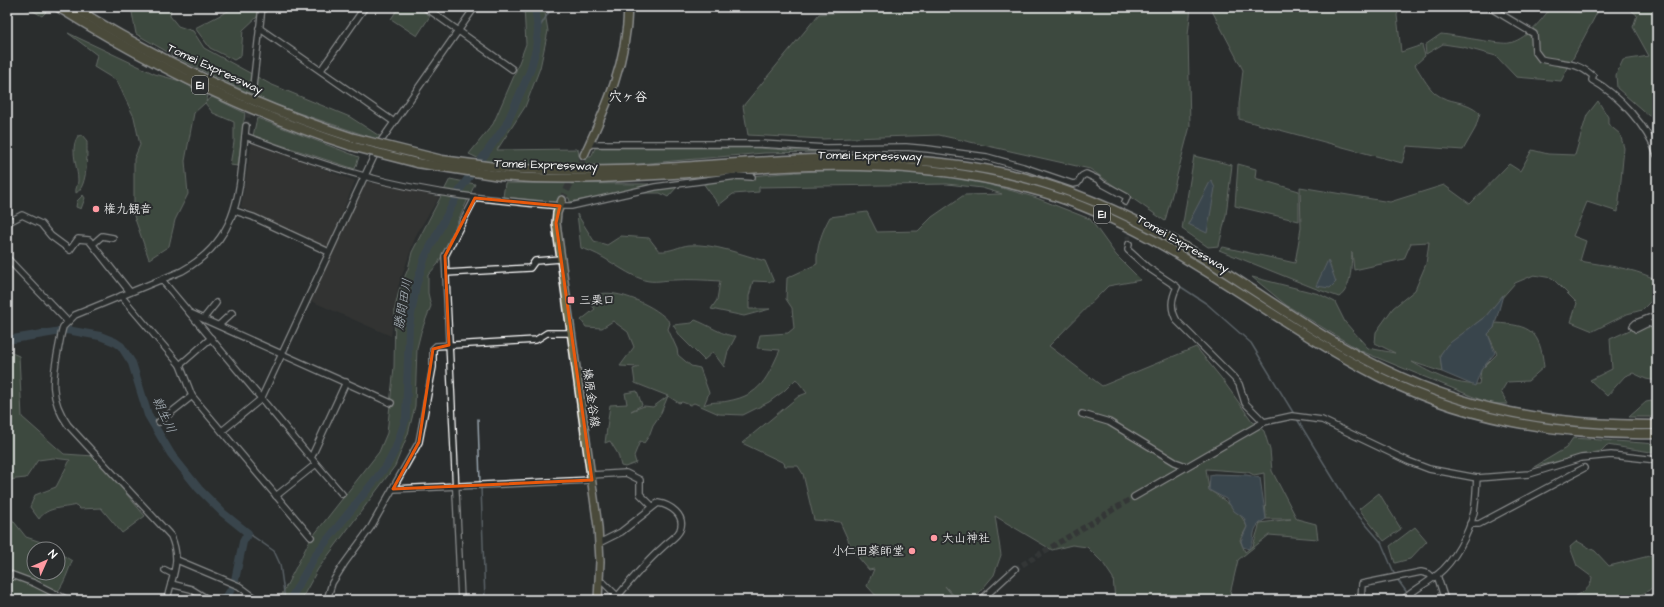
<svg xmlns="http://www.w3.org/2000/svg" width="1664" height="607" font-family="'Architects Daughter','Klee One',sans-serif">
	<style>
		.built { fill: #3c3a38 }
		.green { fill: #566a54; stroke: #aab4aa; fill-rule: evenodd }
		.water { fill: #4e6372; stroke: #95a1aa }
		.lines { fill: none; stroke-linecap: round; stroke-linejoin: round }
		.stream { stroke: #95a1aa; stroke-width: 1.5 }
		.river { stroke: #4e6372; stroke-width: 8 }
		.minor-tunnel { stroke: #3f4243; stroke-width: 5.5; stroke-dasharray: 5.5 3; stroke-linecap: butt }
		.major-tunnel { stroke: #3f4243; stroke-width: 7; stroke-dasharray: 7 3.5; stroke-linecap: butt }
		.minor-casing { stroke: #fff; stroke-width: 8 }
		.major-casing { stroke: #fff; stroke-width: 10 }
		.highway-casing { stroke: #fff; stroke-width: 11 }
		.minor { stroke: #2a2d2e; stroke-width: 5.5 }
		.major { stroke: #716d4b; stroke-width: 7 }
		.highway { stroke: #716d4b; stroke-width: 8 }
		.highway-bridge-casing { stroke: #fff; stroke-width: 11; stroke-linecap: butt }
		.highway-bridge { stroke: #716d4b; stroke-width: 8 }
		.marked { fill: none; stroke: #e8590c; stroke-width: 3; stroke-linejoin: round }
		.poi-dot { fill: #ff9aa2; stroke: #2a2d2e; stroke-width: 1.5 }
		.labels { text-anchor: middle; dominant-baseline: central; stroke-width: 4; stroke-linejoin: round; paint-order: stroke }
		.shield { fill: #2a2d2e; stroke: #bfc0c0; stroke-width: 1 }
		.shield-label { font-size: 11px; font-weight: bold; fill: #fff }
		.street-label { font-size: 12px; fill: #fff; stroke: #2a2d2e }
		.poi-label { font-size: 12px; fill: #fff; stroke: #2a2d2e; text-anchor: start }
		.neighbourhood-label { font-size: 13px; font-weight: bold; fill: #fff; stroke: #2a2d2e }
		.water-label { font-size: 13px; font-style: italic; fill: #afb9c0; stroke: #2a2d2e }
	</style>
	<rect width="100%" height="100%" fill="#2a2d2e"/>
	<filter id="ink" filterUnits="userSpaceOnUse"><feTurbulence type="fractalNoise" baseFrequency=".025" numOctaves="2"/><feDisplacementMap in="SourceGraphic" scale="8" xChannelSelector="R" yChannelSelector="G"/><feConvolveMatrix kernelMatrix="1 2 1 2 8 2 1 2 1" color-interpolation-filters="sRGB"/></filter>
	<g filter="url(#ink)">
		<g class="built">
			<polygon points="252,142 355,181 327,249 241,207"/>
			<polygon points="368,182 439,197 416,235 398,287 391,336 311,301 364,183"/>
		</g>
		<g class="green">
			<polygon points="20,7 41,7 46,12 42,16 33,11"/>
			<polygon points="131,7 171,7 170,16 178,26 193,31 204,48 270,84 350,117 381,137 379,140 272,104 185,62 136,34"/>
			<polygon points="236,7 259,7 257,17 243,30 241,56 234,60 210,48 195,28"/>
			<polygon points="399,7 418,7 430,16 417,36 391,19"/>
			<polygon points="524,7 544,7 548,31 540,68 525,107 497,150 578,149 579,156 591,157 595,148 757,148 818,152 764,153 627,165 555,167 488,163 469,154 493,124 514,76 526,44"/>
			<polygon points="893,7 1191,7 1188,35 1190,126 1165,221 1090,169 939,135 823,139 748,135 743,106 819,14 894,9"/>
			<path d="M1210 7H1400L1397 15 1401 52 1422 45 1425 56 1415 65C1421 74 1427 86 1435 93 1448 104 1466 99 1480 113L1475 129 1463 150 1407 146 1402 163 1239 119V104L1243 70Z"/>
			<path d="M1590 7H1600L1561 81 1516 77 1496 56 1463 47 1443 44 1426 54 1425 45 1441 34C1453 35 1502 45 1509 43 1525 40 1540 22 1549 10L1583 13Z"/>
			<polygon points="1627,7 1657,7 1657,114 1649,116 1617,88 1616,75 1623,60 1649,56 1633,27 1637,15"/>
			<polygon points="68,33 155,74 180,81 208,96 206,102 212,97 245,113 238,166 230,165 234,142 234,122 213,113 205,103 194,113 185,161 188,194 175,220 169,246 149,259 134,216 134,159 140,145 134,117 117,81 94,67 97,55"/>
			<path d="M1598 101 1608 117V124L1620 134 1624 148 1618 212 1587 202 1573 236 1586 241 1580 261C1607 266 1630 267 1655 279L1657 295 1642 310 1627 314 1593 331 1571 322 1577 303 1552 278 1534 275 1515 283 1486 316 1449 344 1440 355 1442 372 1412 362C1432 374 1456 386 1479 384L1481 370 1497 354 1488 334 1494 328 1495 323C1531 325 1540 331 1544 367L1528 381 1507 382 1501 392 1508 404H1491L1361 351 1286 305 1252 277 1319 294 1335 302 1345 322 1368 348 1395 353 1375 343 1376 332 1393 308 1415 290 1426 264 1429 242 1411 243 1404 259 1354 270 1352 252C1351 266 1352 288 1339 297L1314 288 1219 250 1223 247 1295 263 1301 228 1300 187 1390 202 1444 185 1470 204 1509 164 1520 171 1532 150 1548 154 1575 155 1587 115Z"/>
			<polygon points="257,118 359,157 355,169 253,136"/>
			<path d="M82 135 87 141C87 153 88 187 76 193 75 188 78 185 78 181 78 166 69 150 78 136Z"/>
			<polygon points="1194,156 1232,165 1226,215 1219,246 1208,247 1182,229"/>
			<polygon points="1238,164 1256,169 1255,178 1299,191 1299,221 1235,206"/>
			<path d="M889 169 966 178 1034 197 1090 219 1116 255 1141 280 1108 286 1049 346 1102 386 1196 347 1222 379 1252 421 1264 431 1270 450 1272 471 1297 519 1316 524 1318 539 1269 535 1238 560 1230 594 1238 600H1115L1113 578 1103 563 1087 547 1072 545 1052 550 995 516 1001 555 994 575 973 600H958L945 586 956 600H880L867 586 874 569 869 570 853 551 840 522 814 520 803 474 798 466H785L784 463 742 443 799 396 807 393 796 379 784 391 769 402 743 415 719 414 694 403 690 405 682 402 679 403 668 396 660 415 653 425 649 436 644 443 640 441 634 456 636 463 625 467 621 466 618 454 610 441 605 443 610 405 627 404 625 393 637 391 642 405 631 411 644 406 653 407 668 396 635 383 633 369 639 367 620 366 634 347 628 332 613 321 602 328 586 327 581 320 595 309 588 301C590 300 593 296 596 295 615 287 659 307 670 323L668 329 677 349 678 355 691 366 700 368 709 393 704 405C711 401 719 403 728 401 761 395 767 378 780 350L757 348 760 335 788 333 794 328 792 308 786 299 787 278 817 264C816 248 822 231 830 217L867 212 877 232 918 231 932 217 964 195 1002 194 982 188 947 184 759 187V192L733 194 719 205 703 183C765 172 826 170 889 169ZM1206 469 1248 472 1254 475 1264 473 1266 519H1291L1260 523 1253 546 1245 552 1240 540 1247 527C1242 512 1222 498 1209 490Z"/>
			<polygon points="450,179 475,184 438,264 428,275 428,293 431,306 421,332 417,348 415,406 408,434 395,466 318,569 301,600 279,600 310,540 379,452 387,433 394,367 395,308 399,290 408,269 412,252"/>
			<polygon points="505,183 649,184 631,191 570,202 569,198 559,197 557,202 503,197"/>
			<polygon points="673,186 677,187 668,197 660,193 640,193"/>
			<polygon points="83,195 85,198 81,209 76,207 77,201"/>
			<path d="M577 214 594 241 607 245 621 236 649 238 659 251C671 252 679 246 689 245 713 243 743 255 765 261L774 282 753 281 749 296V309H770L744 316 711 309 717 300 720 281C705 280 689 279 674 280 663 280 655 283 644 280 621 272 604 254 581 248Z"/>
			<path d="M695 320C707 324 725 337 736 336L728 351 724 367 713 352 704 360 681 337 673 325 692 323Z"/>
			<polygon points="1652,326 1657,330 1657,381 1646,379 1633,373 1625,376 1607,396 1590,380 1612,369 1610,339 1632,329"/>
			<path d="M7 351 19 356 22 417 64 454 94 456 145 516 122 533 101 508 80 509 76 505C62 509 48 506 39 519L30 507 35 495 56 487 70 460 53 458 38 460 26 478 7 480Z"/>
			<polygon points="1657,400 1657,417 1629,417 1646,402"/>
			<polygon points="1573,438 1657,444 1657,453 1607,445 1601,451 1534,467 1566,448"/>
			<polygon points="1379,493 1401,529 1384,541 1359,509"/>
			<path d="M7 513 26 537 47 544 54 549H34V573H58V552L72 561C67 574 61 594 48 600H7Z"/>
			<polygon points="1415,527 1427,541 1410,559 1395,563 1390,546"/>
			<path d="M1577 541 1595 551 1609 566 1657 554C1657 562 1659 572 1657 579 1651 604 1596 600 1577 600L1576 596C1585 591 1591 588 1592 577L1577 566 1570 547Z"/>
		</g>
		<g class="water">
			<polygon points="1211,180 1215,188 1207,233 1188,224"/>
			<polygon points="1328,260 1336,282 1330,288 1316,286"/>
			<polygon points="1503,295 1494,328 1488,334 1495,353 1481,370 1475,386 1442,372 1440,355 1447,345 1486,316"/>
			<path d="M1214 474 1247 475 1260 478 1266 519C1248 529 1258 537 1249 549L1243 547 1241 541 1247 527 1244 518 1234 511 1226 499 1209 490 1210 475Z"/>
		</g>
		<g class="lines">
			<g class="stream">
				<polyline points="538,30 552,7"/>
				<polyline points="1178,285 1207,304 1251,343 1294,414"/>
				<polyline points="478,419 480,483"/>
				<polyline points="1297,419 1350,506 1381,542 1395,575"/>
				<polyline points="481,487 485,600"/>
				<polyline points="248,533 274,551 280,564 285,600"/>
				<polyline points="1397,579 1408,594"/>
				<polyline points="1410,597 1413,600"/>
			</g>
			<g class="river">
				<polyline points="7,340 67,330 100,336 115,342 121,346 132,363 148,415 171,454 199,489 223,513 248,533 243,542 235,580"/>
				<polyline points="222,600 227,596 232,588"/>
				<polyline points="290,600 316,554 387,465 395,450 406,418 409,327 416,286 425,257 461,188 506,125 515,105 530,71 536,49 538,30 535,7"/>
			</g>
			<g class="minor-tunnel">
				<polyline points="246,126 253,86"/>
				<polyline points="1125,202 1129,244"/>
				<polyline points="1015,569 1134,497"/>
			</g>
			<polyline class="major-tunnel" points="562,200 584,155"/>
			<defs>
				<g id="minor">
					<polyline points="425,7 512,69"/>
					<path d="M1489 7 1534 34 1535 51 1541 59C1564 65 1574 60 1593 76L1592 80C1618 94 1648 127 1657 155"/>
					<polyline points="259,28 394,122"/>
					<polyline points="321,70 365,7"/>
					<polyline points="253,86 262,7"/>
					<path d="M245 136C284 151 323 165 364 176 428 194 494 200 560 206H571L655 187 737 176 752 177"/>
					<polyline points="589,144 761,144 826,148 906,147 928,149 987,157 1023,167 1073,184 1078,183 1082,176 1086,174 1097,179 1103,184 1127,197 1125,202"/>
					<polyline points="235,211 253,217 329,252"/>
					<polyline points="7,223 22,215 41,224 51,236 70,250 78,239 89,240 130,292"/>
					<polyline points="93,244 102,236 113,238"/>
					<path d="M1129 244 1128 250 1147 267 1177 287C1171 299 1170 309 1177 321L1234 378 1239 384 1245 403 1264 422"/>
					<polyline points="7,258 68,322"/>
					<polyline points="446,273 530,268 535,261 561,259"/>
					<polyline points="162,280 311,458"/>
					<polyline points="121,296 180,365 192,396 311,537"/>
					<polyline points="190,313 391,403"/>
					<polyline points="1657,315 1636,323 1633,326 1636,329 1648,323 1657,326"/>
					<polyline points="204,318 216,303"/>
					<polyline points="219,325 232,313"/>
					<polyline points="180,365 211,338"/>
					<polyline points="1082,414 1109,422 1175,462 1186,466"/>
					<polyline points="159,422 192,396"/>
					<polyline points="222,431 261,399 381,141 475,7"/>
					<polyline points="591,475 626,473 640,480 640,494 652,506"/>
					<polyline points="393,489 592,480"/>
					<polyline points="342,494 311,458 346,382"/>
					<polyline points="276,496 316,464"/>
					<polyline points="1134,497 1264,422 1292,416 1322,420 1408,461 1429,469 1477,478 1529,474 1581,458 1611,455 1657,460"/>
					<polyline points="1470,524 1479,524 1584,468"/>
					<path d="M599 543 621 532 658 503C670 505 686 515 680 530 677 537 669 541 663 547 647 561 631 580 617 597"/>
					<polyline points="177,560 239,586 258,600"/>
					<polyline points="165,570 173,574"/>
					<polyline points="7,573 34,583 68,600"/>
					<polyline points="1437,575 1445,600"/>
					<polyline points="599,582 604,583 621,600"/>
					<polyline points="171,584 191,589 209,600"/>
					<path d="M167 600C172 575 182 562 171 536L68 425C45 393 55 370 61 335L63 327 75 315 182 271C243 237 239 187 246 126"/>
					<polyline points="327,600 332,583 344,564 371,527 419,442 433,367 433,349 436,346 536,340 547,333 571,333"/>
					<polyline points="461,600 445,256 475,198"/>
					<polyline points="981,600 1015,569"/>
					<polyline points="1361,600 1362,584 1421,572 1429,574 1433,578"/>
					<path d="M1403 600C1413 590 1426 584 1437 575 1455 561 1469 533 1474 512 1476 501 1476 489 1477 478"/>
				</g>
				<g id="major">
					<path d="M584 155C607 106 627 62 628 7"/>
					<polyline points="562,200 557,213 556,223 598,527 600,561 598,600"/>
				</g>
				<g id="highway">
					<path d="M58 7C150 64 248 113 351 146"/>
					<path d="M73 7C161 61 256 107 354 138"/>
					<path d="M502 168C561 172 620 171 679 167 799 159 919 147 1036 181 1091 197 1143 222 1192 251 1251 287 1307 329 1368 361 1463 411 1551 425 1657 425"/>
					<path d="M500 176C620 186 740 163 860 166 922 167 982 175 1041 192 1167 229 1264 318 1378 376 1465 420 1561 436 1657 434"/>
				</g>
			</defs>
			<use href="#minor" class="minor-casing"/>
			<use href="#major" class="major-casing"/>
			<use href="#highway" class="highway-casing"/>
			<use href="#minor" class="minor"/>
			<use href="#major" class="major"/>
			<use href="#highway" class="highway"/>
			<defs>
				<g id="highway-bridge">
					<polyline points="354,138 442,160 502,168"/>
					<polyline points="351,146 417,163 500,176"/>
				</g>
			</defs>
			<use href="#highway-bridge" class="highway-bridge-casing"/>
			<use href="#highway-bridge" class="highway-bridge"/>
		</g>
	</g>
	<path d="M0 0H1664V607H0ZM475 198 560 206 556 223 592 480 393 489 419 442 433 349 449 345 445 256Z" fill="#2a2d2e" fill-opacity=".55" fill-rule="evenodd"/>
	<path class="marked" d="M475 198 560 206 556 223 592 480 393 489 419 442 433 349 449 345 445 256Z"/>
	<g class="poi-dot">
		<circle cx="96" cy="209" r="4"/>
		<rect x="567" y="296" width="8" height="8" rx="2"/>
		<circle cx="934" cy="538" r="4"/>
		<circle cx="912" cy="551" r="4"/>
	</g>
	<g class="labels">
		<g class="shield">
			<rect x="192" y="76" width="16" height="18" rx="3"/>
			<rect x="1094" y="205" width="16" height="18" rx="3"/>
		</g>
		<g class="shield-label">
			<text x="200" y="85">E1</text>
			<text x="1102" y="214">E1</text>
		</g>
		<g class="street-label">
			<text transform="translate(215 69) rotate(25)">Tomei Expressway</text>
			<text transform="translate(870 156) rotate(1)">Tomei Expressway</text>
			<text transform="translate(546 165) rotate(2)">Tomei Expressway</text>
			<text transform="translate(1183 244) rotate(30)">Tomei Expressway</text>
			<text transform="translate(591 398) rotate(82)">榛原金谷線</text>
		</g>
		<g class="poi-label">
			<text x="104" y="209">権九観音</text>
			<text x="579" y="300">三栗口</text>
			<text x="942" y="538">大山神社</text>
			<text x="904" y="551" text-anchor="end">小仁田薬師堂</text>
		</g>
		<g class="neighbourhood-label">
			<text x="628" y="97">穴ヶ谷</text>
		</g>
		<g class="water-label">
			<text transform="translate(403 304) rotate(-80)">勝間田川</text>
			<text transform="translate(164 415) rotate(65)">朝生川</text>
		</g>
	</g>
	<rect width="1664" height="607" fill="none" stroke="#2a2d2e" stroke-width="24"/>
	<rect x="12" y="12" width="1640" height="583" fill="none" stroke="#fff" stroke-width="1.5" filter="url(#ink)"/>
	<g transform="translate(46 561) rotate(45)"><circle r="19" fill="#2a2d2e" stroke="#7f8182"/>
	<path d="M0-3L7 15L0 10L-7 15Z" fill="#ff9aa2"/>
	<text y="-6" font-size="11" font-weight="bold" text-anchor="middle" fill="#ffffff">N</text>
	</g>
</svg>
